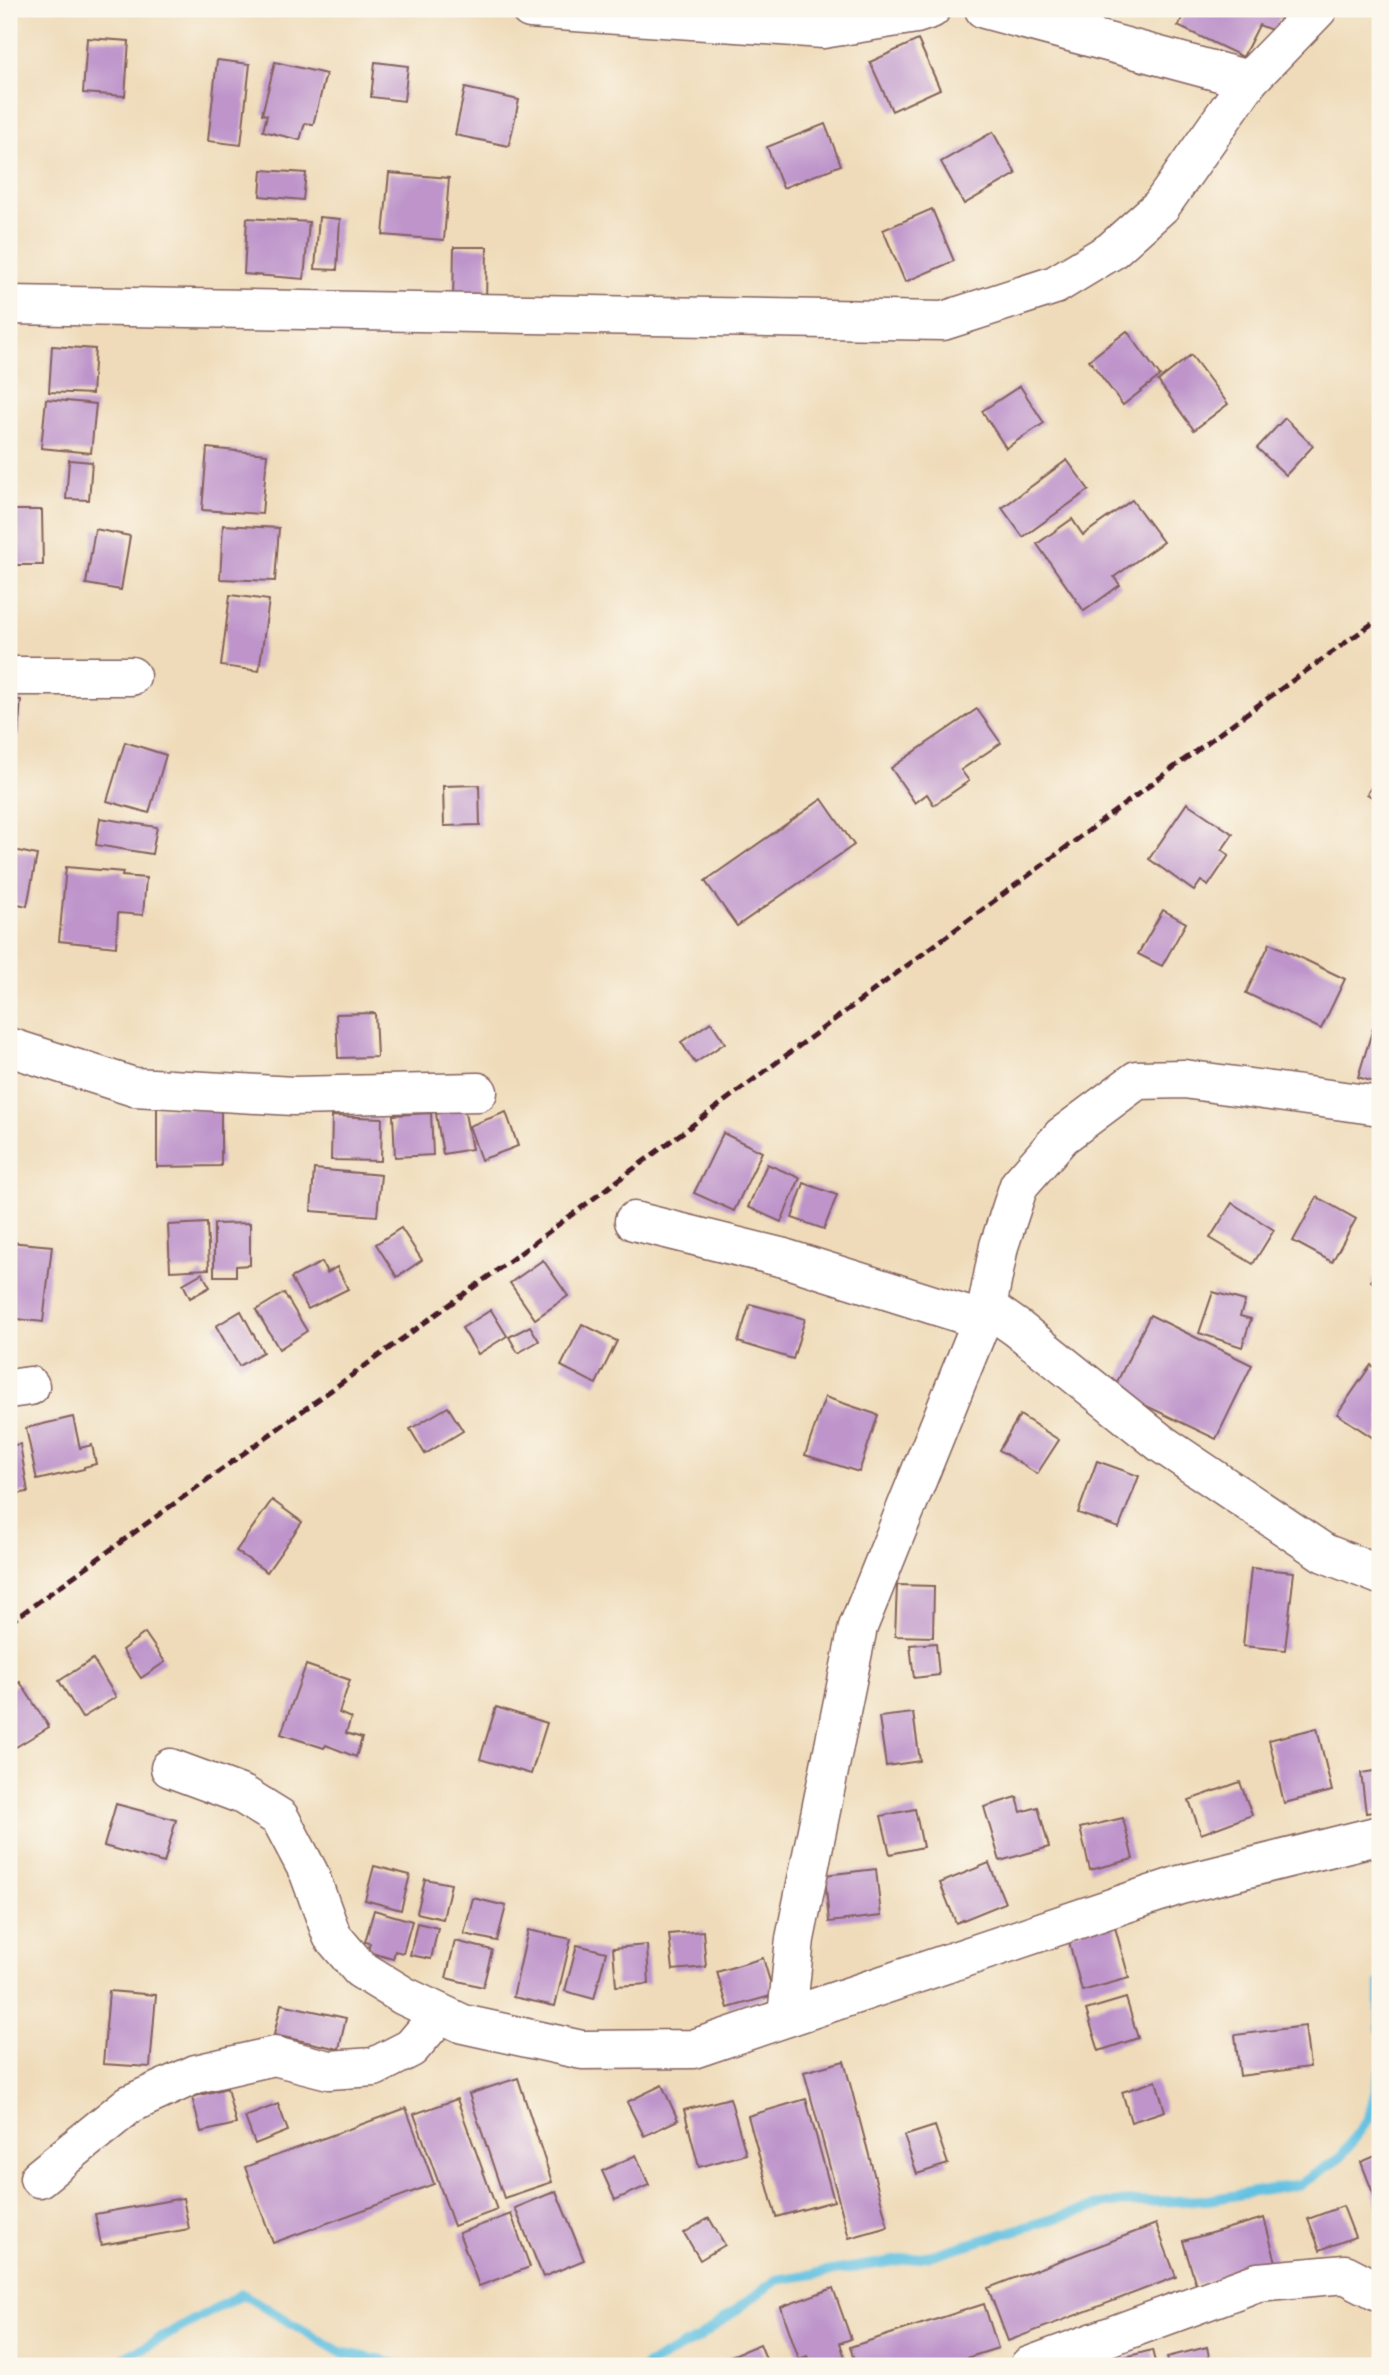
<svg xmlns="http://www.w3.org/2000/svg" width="1389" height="2375" font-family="Dekko,sans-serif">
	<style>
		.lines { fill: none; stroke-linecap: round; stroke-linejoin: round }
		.stream { stroke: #63c1e1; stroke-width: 10 }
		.building { fill: #be94cb }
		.minor-casing { stroke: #84615d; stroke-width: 41 }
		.minor { stroke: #fff; stroke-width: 38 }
		.rail { stroke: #4a1f2b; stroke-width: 5; stroke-dasharray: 10 5; stroke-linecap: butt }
	</style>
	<rect width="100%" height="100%" fill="#fbf7ec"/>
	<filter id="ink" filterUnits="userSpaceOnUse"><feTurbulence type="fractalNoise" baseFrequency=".0143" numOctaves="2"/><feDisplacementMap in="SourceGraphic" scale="14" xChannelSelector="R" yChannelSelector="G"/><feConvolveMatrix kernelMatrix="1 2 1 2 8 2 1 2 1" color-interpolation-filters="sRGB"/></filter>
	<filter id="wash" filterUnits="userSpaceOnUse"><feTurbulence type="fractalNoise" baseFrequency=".00686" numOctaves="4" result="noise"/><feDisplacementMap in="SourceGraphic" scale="28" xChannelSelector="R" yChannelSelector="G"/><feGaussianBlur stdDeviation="1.57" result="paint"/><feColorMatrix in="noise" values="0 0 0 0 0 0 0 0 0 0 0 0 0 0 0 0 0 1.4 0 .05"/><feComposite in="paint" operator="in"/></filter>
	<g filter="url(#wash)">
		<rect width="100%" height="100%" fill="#efdbb9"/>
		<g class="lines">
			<g class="stream">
				<polyline points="1380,1983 1380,2029"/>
				<polyline points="9,2363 59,2366"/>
				<polyline points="110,2366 242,2294 340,2352 406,2366"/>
				<polyline points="646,2366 699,2338 776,2280 932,2255 1107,2203 1208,2200 1301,2184 1341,2157 1369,2118 1380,2072"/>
			</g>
		</g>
		<g id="blocks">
			<g class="building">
				<polygon points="1187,9 1284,9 1274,31 1259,25 1243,57 1178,26"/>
				<polygon points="87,38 129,41 125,96 83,93"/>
				<polygon points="918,40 940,89 892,111 870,62"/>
				<polygon points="217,60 250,64 241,145 208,141"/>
				<polygon points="275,62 326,74 313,125 305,123 300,140 263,131 267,115 262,114"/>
				<polygon points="375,62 408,66 404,101 371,97"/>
				<polygon points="465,88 519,100 509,146 455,135"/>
				<polygon points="825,124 841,165 783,188 767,147"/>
				<polygon points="993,132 1016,174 964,204 941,162"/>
				<polygon points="262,170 306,173 303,200 260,196"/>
				<polygon points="389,173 449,178 444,240 383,235"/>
				<polygon points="932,209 954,261 905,282 883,230"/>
				<polygon points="319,217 340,219 337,270 315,269"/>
				<polygon points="247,218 309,222 304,279 244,274"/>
				<polygon points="454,247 487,247 486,304 453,303"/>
				<polygon points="1127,331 1160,376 1123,405 1089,360"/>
				<polygon points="52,346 95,349 92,394 49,392"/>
				<polygon points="1191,355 1228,404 1194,430 1158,381"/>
				<polygon points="1020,386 1044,423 1006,448 982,411"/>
				<polygon points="46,399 96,404 91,453 41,448"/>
				<polygon points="1285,418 1313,446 1286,475 1257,448"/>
				<polygon points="207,448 267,454 262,514 202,510"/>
				<polygon points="69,460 92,462 89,500 66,499"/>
				<polygon points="1067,460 1089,490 1023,537 1002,508"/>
				<polygon points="1132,500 1163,542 1114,577 1120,585 1084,611 1037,544 1072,519 1083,535"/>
				<polygon points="9,510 42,510 43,565 9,565"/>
				<polygon points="223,525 279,528 275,581 220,579"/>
				<polygon points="95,529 130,536 121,590 86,584"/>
				<polygon points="230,595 269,600 259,671 221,666"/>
				<polygon points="9,699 21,700 18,736 9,735"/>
				<polygon points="977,709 1001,743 961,770 969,781 934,805 927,794 915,803 891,768"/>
				<polygon points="125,742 166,755 149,813 107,801"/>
				<polygon points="1380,773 1380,802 1367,794"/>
				<polygon points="479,785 480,825 444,826 443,786"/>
				<polygon points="822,799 854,845 737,926 705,881"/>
				<polygon points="1187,803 1233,834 1222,850 1229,855 1208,886 1201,881 1194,891 1149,859"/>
				<polygon points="100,818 157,827 152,854 96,845"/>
				<polygon points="9,849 37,855 27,906 9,902"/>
				<polygon points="66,867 123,872 122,876 146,878 143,915 118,913 116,947 59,941"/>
				<polygon points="1163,910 1186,923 1162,966 1138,954"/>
				<polygon points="1270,943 1345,979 1321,1029 1246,993"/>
				<polygon points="1378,1012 1380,1013 1380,1084 1358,1077"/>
				<polygon points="375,1013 377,1057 338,1058 336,1014"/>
				<polygon points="711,1022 725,1043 695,1063 681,1042"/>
				<polygon points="157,1108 221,1108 221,1166 157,1167"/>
				<polygon points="464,1108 472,1149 443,1154 436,1114"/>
				<polygon points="506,1112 518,1146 481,1160 469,1126"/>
				<polygon points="431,1113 433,1155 395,1157 393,1115"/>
				<polygon points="332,1116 382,1118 381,1161 331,1160"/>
				<polygon points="723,1133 762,1152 734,1211 694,1193"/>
				<polygon points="767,1164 800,1178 781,1222 748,1207"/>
				<polygon points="314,1169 381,1175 377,1216 311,1211"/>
				<polygon points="804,1183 837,1195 824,1229 792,1218"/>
				<polygon points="1317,1197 1356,1219 1332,1262 1293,1241"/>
				<polygon points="1232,1203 1274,1230 1253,1264 1210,1238"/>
				<polygon points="207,1223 209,1269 170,1271 168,1225"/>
				<polygon points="250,1223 250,1265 236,1266 236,1276 214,1276 214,1224"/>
				<polygon points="401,1228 422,1260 397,1277 376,1244"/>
				<polygon points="9,1242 52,1246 43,1322 9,1318"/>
				<polygon points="543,1260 568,1296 535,1319 510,1283"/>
				<polygon points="322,1262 327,1273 337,1267 348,1289 308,1309 291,1278"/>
				<polygon points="1380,1271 1380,1289 1371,1281"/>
				<polygon points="202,1273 210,1287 190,1298 183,1284"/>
				<polygon points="1213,1292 1245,1301 1240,1316 1251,1319 1242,1347 1199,1333"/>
				<polygon points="284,1293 307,1331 279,1349 256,1310"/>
				<polygon points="750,1304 805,1319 793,1359 738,1342"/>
				<polygon points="491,1310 507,1336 478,1354 462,1328"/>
				<polygon points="241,1311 263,1352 239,1366 216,1326"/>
				<polygon points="1150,1315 1252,1365 1216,1439 1113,1390"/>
				<polygon points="582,1324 617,1341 596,1384 561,1366"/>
				<polygon points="530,1326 539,1341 518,1353 509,1337"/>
				<polygon points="1371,1365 1380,1371 1380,1431 1375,1439 1337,1414"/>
				<polygon points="825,1397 878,1415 859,1472 805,1455"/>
				<polygon points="448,1407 463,1431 425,1454 410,1429"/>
				<polygon points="1020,1415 1059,1440 1037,1474 999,1450"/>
				<polygon points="73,1417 80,1448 92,1445 96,1464 84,1467 84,1469 37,1480 26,1428"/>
				<polygon points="20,1444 28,1492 9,1495 9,1446"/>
				<polygon points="1097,1461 1139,1476 1119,1528 1078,1513"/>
				<polygon points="272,1500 302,1522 267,1572 236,1551"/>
				<polygon points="1251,1568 1294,1572 1285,1650 1243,1646"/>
				<polygon points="897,1585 934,1586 933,1637 895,1636"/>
				<polygon points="145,1633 165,1662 141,1678 122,1650"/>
				<polygon points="936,1643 939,1675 914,1678 910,1645"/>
				<polygon points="93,1659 116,1697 82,1718 59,1681"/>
				<polygon points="306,1665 350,1680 339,1713 351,1718 346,1733 362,1738 356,1757 326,1745 324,1748 281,1734"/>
				<polygon points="20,1682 49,1727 16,1747 9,1736 9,1689"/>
				<polygon points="496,1707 547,1723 531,1774 480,1759"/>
				<polygon points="913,1713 920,1761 886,1766 879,1717"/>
				<polygon points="1317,1728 1332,1791 1284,1803 1269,1740"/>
				<polygon points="1380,1770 1380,1811 1366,1813 1361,1773"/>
				<polygon points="1240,1782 1252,1815 1201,1834 1189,1800"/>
				<polygon points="1017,1797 1021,1812 1038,1807 1049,1847 1000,1861 984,1807"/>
				<polygon points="116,1804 176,1820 164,1863 104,1846"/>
				<polygon points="915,1809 923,1847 890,1854 881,1816"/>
				<polygon points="1123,1818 1133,1859 1090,1870 1080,1828"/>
				<polygon points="989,1863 1005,1903 956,1923 940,1883"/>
				<polygon points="374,1866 410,1875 401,1910 365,1900"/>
				<polygon points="876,1869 881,1916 829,1922 825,1875"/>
				<polygon points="425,1879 451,1884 443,1919 417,1913"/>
				<polygon points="473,1898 506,1906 497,1941 464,1934"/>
				<polygon points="374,1910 412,1921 403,1953 395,1951 393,1959 368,1952 370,1943 365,1942"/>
				<polygon points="1113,1920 1129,1978 1082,1991 1067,1934"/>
				<polygon points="417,1923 438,1928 431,1959 410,1955"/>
				<polygon points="528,1930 571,1939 555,2006 513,1997"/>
				<polygon points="703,1931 706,1967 673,1970 669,1934"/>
				<polygon points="455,1941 492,1950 483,1987 446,1978"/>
				<polygon points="577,1945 606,1952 594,1999 565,1991"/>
				<polygon points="647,1945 649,1984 616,1986 613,1948"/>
				<polygon points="763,1958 774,1995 728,2008 717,1972"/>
				<polygon points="109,1991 156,1995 150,2067 103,2064"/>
				<polygon points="1126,1998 1138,2038 1099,2051 1086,2010"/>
				<polygon points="281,2004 346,2018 339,2049 274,2035"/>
				<polygon points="1305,2026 1310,2067 1240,2076 1235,2035"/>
				<polygon points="844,2061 888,2227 849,2238 804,2072"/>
				<polygon points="518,2078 552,2182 504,2198 469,2094"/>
				<polygon points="1156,2081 1165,2111 1131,2122 1122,2092"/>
				<polygon points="662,2085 678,2120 644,2136 627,2102"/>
				<polygon points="227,2088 236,2124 201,2132 192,2097"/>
				<polygon points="730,2098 746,2154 699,2167 684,2110"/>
				<polygon points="457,2099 497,2210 454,2226 414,2114"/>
				<polygon points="806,2099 834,2201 776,2217 748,2116"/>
				<polygon points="278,2104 288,2131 255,2144 245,2117"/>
				<polygon points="406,2108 434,2184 273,2243 245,2167"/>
				<polygon points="935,2126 948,2164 917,2174 904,2136"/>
				<polygon points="1380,2154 1380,2211 1361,2162"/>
				<polygon points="636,2155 649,2185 615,2200 602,2171"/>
				<polygon points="556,2191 584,2260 543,2277 515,2208"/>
				<polygon points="183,2198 189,2229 101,2245 95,2214"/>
				<polygon points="1343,2206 1355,2237 1320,2250 1308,2219"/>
				<polygon points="511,2214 530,2267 479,2286 459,2233"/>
				<polygon points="709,2218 725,2245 700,2260 684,2233"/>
				<polygon points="1264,2218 1276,2262 1196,2285 1183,2241"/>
				<polygon points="1156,2224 1176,2277 1008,2341 988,2288"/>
				<polygon points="833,2288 851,2339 840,2343 848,2366 811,2366 807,2356 799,2359 781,2307"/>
				<polygon points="984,2304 998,2348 941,2366 856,2366 850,2347"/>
				<polygon points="760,2344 769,2366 707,2366"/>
				<polygon points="1207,2347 1211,2366 1169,2366 1167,2357"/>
				<polygon points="1152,2350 1156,2366 1111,2366 1110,2361"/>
			</g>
		</g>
	</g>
	<g filter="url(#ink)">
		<use href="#blocks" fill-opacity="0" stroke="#84615d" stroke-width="2"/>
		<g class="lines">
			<defs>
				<g id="minor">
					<polyline points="530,9 823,29 916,14 931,9"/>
					<polyline points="984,9 1249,80"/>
					<polyline points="9,305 943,321 1055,285 1111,251 1161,206 1249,80 1318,9"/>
					<polyline points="9,676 131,676"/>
					<polyline points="9,1047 134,1087 293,1096 478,1092"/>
					<polyline points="634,1221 784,1258 981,1320"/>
					<polyline points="987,1307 1017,1328 1162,1444 1324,1553 1380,1575"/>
					<polyline points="9,1389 30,1386"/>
					<polyline points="170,1768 243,1795 280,1818 309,1873 332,1936 360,1969 404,1996 463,2024 582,2050 693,2049 1180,1885 1380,1835"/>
					<polyline points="787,2016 795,1939 858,1627 987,1307 999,1246 1019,1185 1062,1136 1137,1080 1184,1079 1380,1106"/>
					<polyline points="39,2178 130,2104 196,2074 274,2056 329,2070 374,2067 411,2048 440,2014"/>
					<polyline points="1029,2366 1258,2282 1345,2274 1380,2292"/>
				</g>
			</defs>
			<use href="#minor" class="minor-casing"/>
			<use href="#minor" class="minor"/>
			<polyline class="rail" points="9,1623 496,1271 1243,716 1380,618"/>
		</g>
	</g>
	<rect width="1389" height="2375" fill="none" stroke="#fbf7ec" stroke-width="35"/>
</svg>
